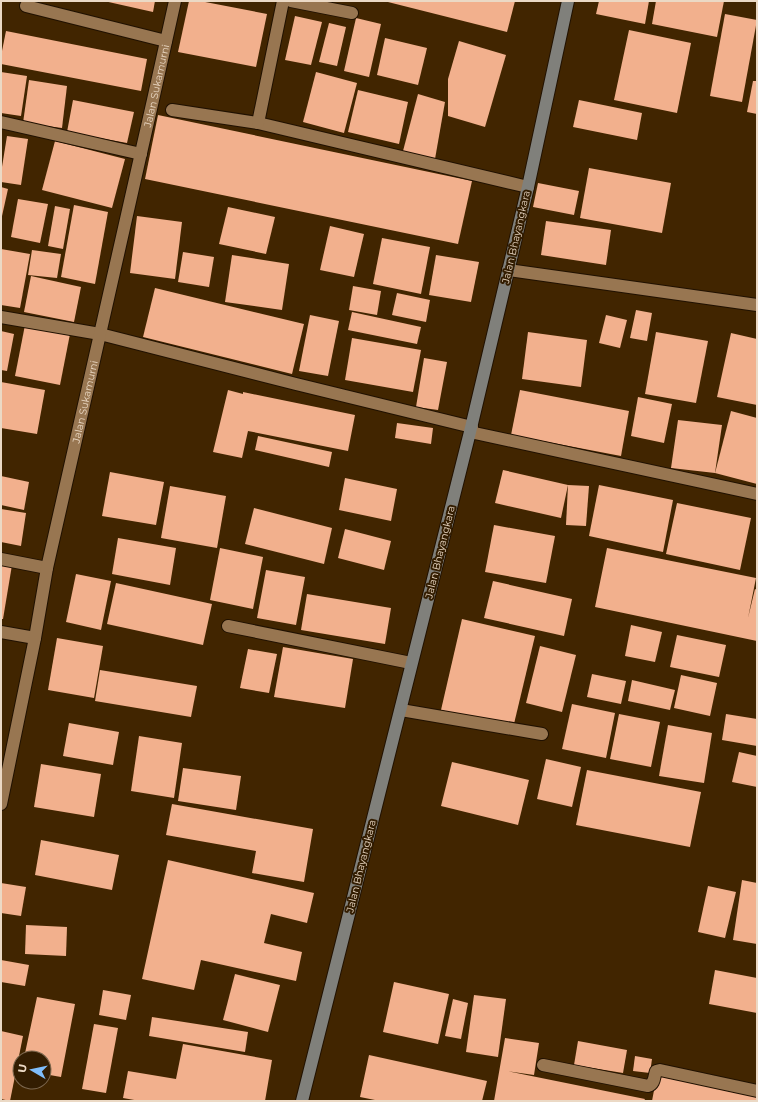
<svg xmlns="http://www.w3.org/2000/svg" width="758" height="1102" font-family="Montserrat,sans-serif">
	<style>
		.building { fill: #f2b08d }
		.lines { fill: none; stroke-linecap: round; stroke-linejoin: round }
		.lane-casing { stroke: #201101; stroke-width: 14 }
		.street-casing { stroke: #201101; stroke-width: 14 }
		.secondary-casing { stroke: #201101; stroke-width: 14 }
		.lane { stroke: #987651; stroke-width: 12 }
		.street { stroke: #987651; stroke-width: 12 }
		.secondary { stroke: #80807b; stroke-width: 12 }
		.labels { text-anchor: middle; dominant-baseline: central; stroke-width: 4; stroke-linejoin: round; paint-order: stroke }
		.street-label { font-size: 10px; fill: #ebd9c5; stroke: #331d01 }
	</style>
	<rect width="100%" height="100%" fill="#412500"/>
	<g class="building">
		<polygon points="104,1 155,1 153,12"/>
		<polygon points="189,1 200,1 267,14 256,67 178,52"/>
		<polygon points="384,1 515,1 507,32"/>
		<polygon points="599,1 649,1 645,24 596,14"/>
		<polygon points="656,1 724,1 717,37 652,24"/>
		<polygon points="725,14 757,20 742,102 710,96"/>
		<polygon points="295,16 322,22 311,65 285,60"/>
		<polygon points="356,18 381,24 369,77 344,71"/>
		<polygon points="329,23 346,27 337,66 319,62"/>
		<polygon points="629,30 691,43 677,113 614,100"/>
		<polygon points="6,31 147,59 141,91 1,64 1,56"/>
		<polygon points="385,38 427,48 418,85 377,75"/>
		<polygon points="459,41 506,55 485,127 448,116 448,79"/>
		<polygon points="1,72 27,76 21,116 1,113"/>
		<polygon points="316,72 357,83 344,133 303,122"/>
		<polygon points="29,80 67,86 62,128 23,123"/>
		<polygon points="753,81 757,81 757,114 747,112"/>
		<polygon points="358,90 408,102 399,144 348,132"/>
		<polygon points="418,94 445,102 435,159 403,151"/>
		<polygon points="73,100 134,112 127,143 67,132"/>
		<polygon points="579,100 642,113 637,140 573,127"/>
		<polygon points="158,115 472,181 458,244 145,179"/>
		<polygon points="7,136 28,139 21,185 1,182 1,173"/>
		<polygon points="55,141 125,159 112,208 42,190"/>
		<polygon points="589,168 671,183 662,233 580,218"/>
		<polygon points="538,183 579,191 574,215 533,207"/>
		<polygon points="1,187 8,189 2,216 1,216"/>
		<polygon points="18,199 48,204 40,243 11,237"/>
		<polygon points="74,205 108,212 95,284 61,277"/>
		<polygon points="55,206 70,209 63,249 48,246"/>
		<polygon points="228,207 275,217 266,254 219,244"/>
		<polygon points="137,216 182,222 175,279 130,273"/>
		<polygon points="546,221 611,230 606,265 541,255"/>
		<polygon points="330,226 364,234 354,277 320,270"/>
		<polygon points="382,238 430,247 421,294 373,284"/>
		<polygon points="1,249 30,254 20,308 1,305"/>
		<polygon points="32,250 61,254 57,278 28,275"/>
		<polygon points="183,252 214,257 209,287 178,282"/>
		<polygon points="232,255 289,264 282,310 225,302"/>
		<polygon points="436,255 479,262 471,302 429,295"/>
		<polygon points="31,276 81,287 74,322 24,312"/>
		<polygon points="353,286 381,291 377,315 349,310"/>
		<polygon points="155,288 304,324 292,374 143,337"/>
		<polygon points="397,293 430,300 426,322 392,315"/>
		<polygon points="636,310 652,313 647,341 630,338"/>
		<polygon points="352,312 421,327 417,344 348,330"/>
		<polygon points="310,315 339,321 328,376 299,371"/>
		<polygon points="606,315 627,320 620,348 599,343"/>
		<polygon points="25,325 70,334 60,385 15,376"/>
		<polygon points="1,331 14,334 7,371 1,370"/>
		<polygon points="528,332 587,340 581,387 522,379"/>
		<polygon points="656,332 708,341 696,403 645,394"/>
		<polygon points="731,333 757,339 757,405 717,397"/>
		<polygon points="352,338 421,350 413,392 345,380"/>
		<polygon points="424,358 447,362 438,410 416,407"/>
		<polygon points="1,382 45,390 37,434 1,428"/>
		<polygon points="228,390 243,394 243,392 355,415 348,451 248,431 242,458 213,452"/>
		<polygon points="520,390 629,411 621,456 511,435"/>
		<polygon points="638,397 672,404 664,443 631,436"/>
		<polygon points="731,411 757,418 757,484 715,473"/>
		<polygon points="678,420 722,425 715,473 671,468"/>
		<polygon points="397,423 433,428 431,444 395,438"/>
		<polygon points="258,436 332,452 329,467 255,450"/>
		<polygon points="503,470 568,485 561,518 495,503"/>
		<polygon points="110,472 164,482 156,525 102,516"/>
		<polygon points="1,476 29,482 24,510 1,505"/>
		<polygon points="345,478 397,489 391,521 339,510"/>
		<polygon points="568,485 589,486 586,526 566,525"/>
		<polygon points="599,485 673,500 663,552 589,536"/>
		<polygon points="170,486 226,496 217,548 161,538"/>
		<polygon points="677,503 751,518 740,570 666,554"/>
		<polygon points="254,508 332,528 324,564 245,544"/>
		<polygon points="1,509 26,513 21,546 1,542"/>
		<polygon points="494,525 555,536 546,583 485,572"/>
		<polygon points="345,529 391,541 384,570 338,558"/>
		<polygon points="118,538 176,548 170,585 112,574"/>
		<polygon points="220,548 263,557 253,609 210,600"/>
		<polygon points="607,548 756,578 748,618 755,589 757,590 757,641 595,607"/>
		<polygon points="1,563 12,565 3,619 1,619"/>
		<polygon points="266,570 305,577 296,625 257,618"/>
		<polygon points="76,574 111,581 101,630 66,622"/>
		<polygon points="493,581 572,599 564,636 484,618"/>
		<polygon points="116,583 212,604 203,645 107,624"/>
		<polygon points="307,594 391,608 385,644 301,630"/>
		<polygon points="462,619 535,636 513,728 441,710"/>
		<polygon points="631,625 662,632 655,662 625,656"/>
		<polygon points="677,635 726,645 719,677 670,667"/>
		<polygon points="57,638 103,646 94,698 48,690"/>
		<polygon points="540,646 576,655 562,712 526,703"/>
		<polygon points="283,647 353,659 345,708 274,697"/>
		<polygon points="248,649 277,654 269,693 240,688"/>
		<polygon points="100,670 197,686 191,717 95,701"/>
		<polygon points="592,674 626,681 621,704 587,697"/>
		<polygon points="681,675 717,683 710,716 674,708"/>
		<polygon points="632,680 675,690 670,710 628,701"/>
		<polygon points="572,704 615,713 606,758 562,749"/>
		<polygon points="619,714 660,722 651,767 610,759"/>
		<polygon points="726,714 757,719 757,746 722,740"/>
		<polygon points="69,723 119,732 113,765 63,756"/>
		<polygon points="668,725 712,733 704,783 659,776"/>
		<polygon points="139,736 182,743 174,798 131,791"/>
		<polygon points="739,752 757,756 757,787 732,782"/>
		<polygon points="546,759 581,767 572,807 537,799"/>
		<polygon points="452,762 529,780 518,825 441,806"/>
		<polygon points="41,764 101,774 94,817 34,807"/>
		<polygon points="183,768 241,776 236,810 178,801"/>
		<polygon points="587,770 701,792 690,847 576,825"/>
		<polygon points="172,804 313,829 304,882 252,873 256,851 166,835"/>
		<polygon points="41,840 119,855 112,890 35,875"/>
		<polygon points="168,860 314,893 307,923 271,914 264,943 302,952 296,981 201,960 194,990 142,979"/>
		<polygon points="742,880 757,883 757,944 733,940"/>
		<polygon points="1,883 26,887 21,916 1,913"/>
		<polygon points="708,886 736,892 725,938 698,932"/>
		<polygon points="26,925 67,927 66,956 25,954"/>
		<polygon points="1,960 29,965 25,986 1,982"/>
		<polygon points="715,970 757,978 757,1013 709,1004"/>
		<polygon points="235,974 280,985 268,1032 223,1020"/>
		<polygon points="394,982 449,994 438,1044 383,1032"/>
		<polygon points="103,990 131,995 126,1020 99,1015"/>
		<polygon points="474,995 506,999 498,1057 466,1052"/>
		<polygon points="37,997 75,1004 61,1077 44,1074 44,1058 24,1058"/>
		<polygon points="453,999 468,1003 461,1039 445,1036"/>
		<polygon points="152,1017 248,1032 245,1052 149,1036"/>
		<polygon points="94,1024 118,1028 106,1093 82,1089"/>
		<polygon points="1,1031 23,1036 10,1101 1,1099"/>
		<polygon points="505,1038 539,1043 534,1075 507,1071 645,1099 644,1101 494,1101"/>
		<polygon points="578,1041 627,1050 623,1073 574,1065"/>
		<polygon points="183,1044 272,1060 265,1101 140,1101 123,1098 128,1071 176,1079"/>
		<polygon points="369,1055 487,1081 482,1101 380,1101 360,1097"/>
		<polygon points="635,1056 652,1059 650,1073 633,1071"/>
		<polygon points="657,1074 757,1093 757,1101 652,1101"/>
	</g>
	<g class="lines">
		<defs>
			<g id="lane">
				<polyline points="508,270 757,305"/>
				<polyline points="1,559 47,568"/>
				<polyline points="401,710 542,734"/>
			</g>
			<g id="street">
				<polyline points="291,1 352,13"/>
				<polyline points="26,6 166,41"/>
				<polyline points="172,110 258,123 528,187"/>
				<polyline points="1,122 141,154"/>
				<polyline points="258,123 283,1"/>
				<polyline points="1,317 100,334 296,384 472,427"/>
				<polyline points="470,432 757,494"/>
				<polyline points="228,626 411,663"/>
				<polyline points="1,632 35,638"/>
				<path id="s1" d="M1 804 35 638 47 568 153 100 175 1"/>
				<path d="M543 1065 648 1086C655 1084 654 1076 656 1071L660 1070 757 1091"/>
			</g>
			<polyline id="secondary" points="302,1101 470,432 528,187 568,1"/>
		</defs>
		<use href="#lane" class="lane-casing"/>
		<use href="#street" class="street-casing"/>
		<use href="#secondary" class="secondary-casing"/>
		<use href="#lane" class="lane"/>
		<use href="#street" class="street"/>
		<use href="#secondary" class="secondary"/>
	</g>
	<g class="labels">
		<g class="street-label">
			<text stroke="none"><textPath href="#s1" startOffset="735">Jalan Sukamurni</textPath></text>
			<text transform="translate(516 237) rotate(-77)">Jalan Bhayangkara</text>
			<text stroke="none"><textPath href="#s1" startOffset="411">Jalan Sukamurni</textPath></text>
			<text transform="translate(440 552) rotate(-76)">Jalan Bhayangkara</text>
			<text transform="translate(361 866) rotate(-76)">Jalan Bhayangkara</text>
		</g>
	</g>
	<rect width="758" height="1102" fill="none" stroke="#ebd9c5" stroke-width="4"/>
	<g transform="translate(32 1070) rotate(279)"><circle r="19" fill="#331d01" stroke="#7d684f"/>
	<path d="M0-3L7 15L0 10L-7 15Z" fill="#7fbdfa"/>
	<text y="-6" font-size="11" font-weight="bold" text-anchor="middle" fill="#ebd9c5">U</text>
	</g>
</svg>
